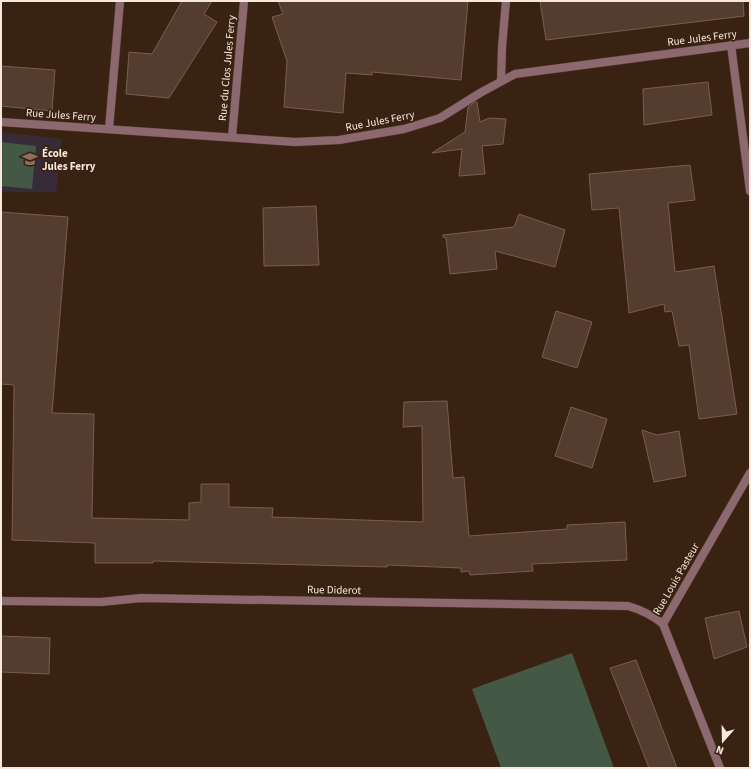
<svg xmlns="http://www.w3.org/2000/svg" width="751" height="769" font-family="'Source Sans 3',sans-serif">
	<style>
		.education { fill: #372b38 }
		.green { fill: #435845 }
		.building { fill: #543d2e; stroke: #795e4d }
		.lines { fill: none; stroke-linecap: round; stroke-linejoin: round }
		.street-casing { stroke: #543e2e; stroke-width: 9 }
		.street { stroke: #8c696f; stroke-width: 8 }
		.labels { text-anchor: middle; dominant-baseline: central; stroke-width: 3.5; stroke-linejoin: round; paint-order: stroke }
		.street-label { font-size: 11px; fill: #f7e8dd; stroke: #392211 }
		.poi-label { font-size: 11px; font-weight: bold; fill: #f7e8dd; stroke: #392211; text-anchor: start }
	</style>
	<rect width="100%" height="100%" fill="#392211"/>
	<polygon class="education" points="1,132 62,139 56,192 1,192"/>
	<g class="green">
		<polygon points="1,142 36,146 32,189 1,186"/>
		<polygon points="572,653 614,768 501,768 472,689"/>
	</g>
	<g class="building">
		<polygon points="182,1 212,1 204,14 217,22 169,98 126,94 129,52 152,54"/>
		<polygon points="278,1 468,1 461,80 372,72 372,75 346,73 343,113 284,107 287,61 272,17 283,14"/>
		<polygon points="540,1 743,1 744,16 546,40"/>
		<polygon points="1,66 55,70 52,111 1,106"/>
		<polygon points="708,82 712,115 644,125 643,89"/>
		<polygon points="475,102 477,102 480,122 489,118 506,119 503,144 482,146 485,174 459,176 462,149 432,153 465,132 468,107"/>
		<polygon points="690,165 695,200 668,203 675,272 714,266 737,414 699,419 689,345 679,346 672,311 665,312 664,304 629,313 619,208 592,210 589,174"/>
		<polygon points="316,206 319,265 264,266 263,208"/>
		<polygon points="1,212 68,217 52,413 94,414 92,518 189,520 189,503 201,502 201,484 229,484 229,507 273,508 272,517 423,522 422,426 403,427 404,402 447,401 453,478 464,477 469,536 567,529 567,525 625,522 627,560 532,564 533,571 470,575 469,571 461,572 461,568 387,565 387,567 153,561 153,563 95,563 95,543 12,540 14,385 1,384"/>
		<polygon points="519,214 565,230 555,267 495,251 497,269 450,274 446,238 443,237 443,235 514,227"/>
		<polygon points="556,311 592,322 577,368 542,357"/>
		<polygon points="571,407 607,419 592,468 555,456"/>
		<polygon points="642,430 657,435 679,431 686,476 654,482"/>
		<polygon points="739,611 747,647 714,659 705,618"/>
		<polygon points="1,636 50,638 49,674 1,672"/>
		<polygon points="636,660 677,768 649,768 610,668"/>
	</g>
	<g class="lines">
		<defs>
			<g id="street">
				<polyline points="731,45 750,191"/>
				<polyline points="501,81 502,47 506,1"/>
				<polyline points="1,122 295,142 339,140 404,129 440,118 480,93 515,74 750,43"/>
				<polyline points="109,129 120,1"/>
				<polyline points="232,137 244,1"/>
				<path d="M1 601 101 602 141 598 628 606C642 610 652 615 663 624L720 768"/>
				<polyline points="663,624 750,473"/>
			</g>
		</defs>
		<use href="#street" class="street-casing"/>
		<use href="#street" class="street"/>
	</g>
	<defs>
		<symbol id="school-bare" viewBox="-9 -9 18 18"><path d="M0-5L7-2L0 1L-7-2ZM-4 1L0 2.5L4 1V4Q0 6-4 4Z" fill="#8d6e63" stroke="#392211" stroke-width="2.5" paint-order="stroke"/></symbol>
	</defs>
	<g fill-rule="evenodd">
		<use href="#school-bare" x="19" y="148" width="22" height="22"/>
	</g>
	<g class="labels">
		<g class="street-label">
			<text transform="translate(702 38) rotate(-7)">Rue Jules Ferry</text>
			<text transform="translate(227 68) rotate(-85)">Rue du Clos Jules Ferry</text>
			<text transform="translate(61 115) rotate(4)">Rue Jules Ferry</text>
			<text transform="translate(380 121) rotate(-11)">Rue Jules Ferry</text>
			<text transform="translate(676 579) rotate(-60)">Rue Louis Pasteur</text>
			<text transform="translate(334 590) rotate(1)">Rue Diderot</text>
		</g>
		<g class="poi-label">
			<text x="42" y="153">École<tspan x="42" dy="13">Jules Ferry</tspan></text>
		</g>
	</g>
	<rect width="751" height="769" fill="none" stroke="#f7e8dd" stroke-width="4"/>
	<g transform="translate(723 741) rotate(200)" stroke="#392211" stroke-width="3" paint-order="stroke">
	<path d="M0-3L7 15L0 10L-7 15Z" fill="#f7e8dd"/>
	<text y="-6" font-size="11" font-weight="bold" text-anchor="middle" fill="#f7e8dd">N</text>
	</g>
</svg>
